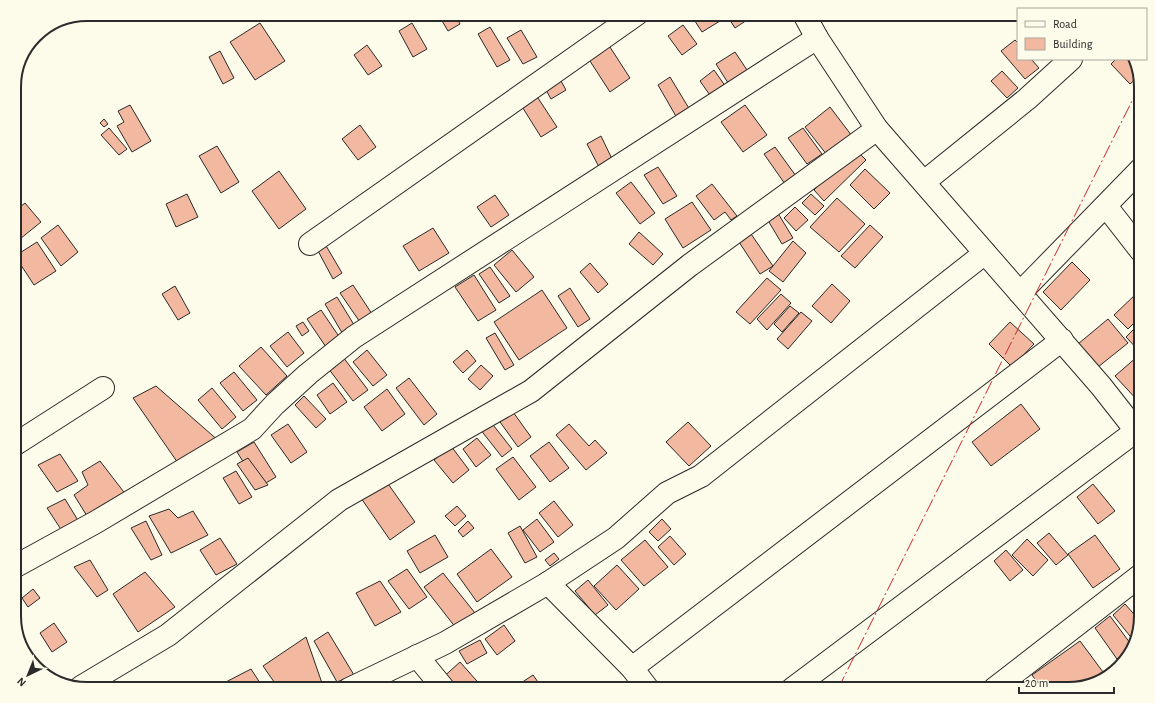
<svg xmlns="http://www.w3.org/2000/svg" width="1155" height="703" font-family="'Alegreya Sans',sans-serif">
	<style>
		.building { fill: #f2b8a0; stroke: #2b2b2b }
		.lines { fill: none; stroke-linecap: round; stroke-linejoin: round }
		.minor-casing { stroke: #2b2b2b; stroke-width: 24 }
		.minor { stroke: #fdfbea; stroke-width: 22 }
		.power { stroke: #c62828; stroke-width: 1; stroke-dasharray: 14 3 2 3; stroke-linecap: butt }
		.rim { fill: none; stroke: #2b2b2b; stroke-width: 2 }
	</style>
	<rect width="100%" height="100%" fill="#fdfbea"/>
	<g class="building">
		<polygon points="438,14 455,14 460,24 448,31"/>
		<polygon points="692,14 716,14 720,21 702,32 691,15"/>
		<polygon points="726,14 756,14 735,28"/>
		<polygon points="260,23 285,61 255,80 230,42"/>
		<polygon points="412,23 427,49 413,57 399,31"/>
		<polygon points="683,25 697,44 682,55 668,36"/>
		<polygon points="490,27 510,60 497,67 478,34"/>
		<polygon points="521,30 537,57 523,64 507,38"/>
		<polygon points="1015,40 1018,43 1018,59 1031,59 1039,68 1025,79 1001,51"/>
		<polygon points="608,44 630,78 610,92 588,58"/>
		<polygon points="367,45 382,66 368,75 354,55"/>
		<polygon points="220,51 234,78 223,84 209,57"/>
		<polygon points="735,52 749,73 730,86 716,64"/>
		<polygon points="1116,59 1134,59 1139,76 1130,84 1111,64"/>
		<polygon points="714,70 726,87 712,98 700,81"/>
		<polygon points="1002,71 1018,88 1007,98 991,81"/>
		<polygon points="557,74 566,90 551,99 542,83"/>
		<polygon points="670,77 690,110 677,118 658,85"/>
		<polygon points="536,95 557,127 541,137 521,105"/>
		<polygon points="1141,98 1141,110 1135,104"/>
		<polygon points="130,105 151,141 132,152 117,126 124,122 118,111"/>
		<polygon points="745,105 767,135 743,152 721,122"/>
		<polygon points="830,107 852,136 827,155 805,127"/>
		<polygon points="104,119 108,124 104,127 100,123"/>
		<polygon points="360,125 376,147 358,160 342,139"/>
		<polygon points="109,128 127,149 119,155 101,135"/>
		<polygon points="803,128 822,154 807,164 788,138"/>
		<polygon points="601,136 613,161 599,167 587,144"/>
		<polygon points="217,146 239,182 221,193 199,156"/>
		<polygon points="775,147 796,176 785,184 764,154"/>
		<polygon points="855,149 866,160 824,201 814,190"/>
		<polygon points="658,167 677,196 663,204 644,175"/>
		<polygon points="865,169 890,193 874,209 850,185"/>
		<polygon points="279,171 306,209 279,229 252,191"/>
		<polygon points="631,182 655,213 640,224 616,193"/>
		<polygon points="712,184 737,216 731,220 725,212 714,220 696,196"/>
		<polygon points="187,194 198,217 176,227 166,204"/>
		<polygon points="811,194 824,206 815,215 802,203"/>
		<polygon points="495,195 509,215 491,227 477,207"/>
		<polygon points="837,198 865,224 839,252 810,227"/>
		<polygon points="692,202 711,230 683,248 665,219"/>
		<polygon points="25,203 41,222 20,239 14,231 14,212"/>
		<polygon points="795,207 808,220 796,231 784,218"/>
		<polygon points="776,210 793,238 782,244 766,217"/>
		<polygon points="58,225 78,252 61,266 41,238"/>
		<polygon points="870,225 883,237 855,268 841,256"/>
		<polygon points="433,228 449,253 419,271 403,246"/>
		<polygon points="749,231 773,266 760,274 737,239"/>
		<polygon points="639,232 663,254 653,265 629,244"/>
		<polygon points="793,241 806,253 783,282 769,271"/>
		<polygon points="37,242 56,271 34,285 15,256"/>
		<polygon points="325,244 342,273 333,279 317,249"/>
		<polygon points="512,250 534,277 516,292 494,265"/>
		<polygon points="1072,262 1090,280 1061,310 1043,292"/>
		<polygon points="590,263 608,284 598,293 580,272"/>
		<polygon points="490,267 510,296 499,303 479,274"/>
		<polygon points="474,275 496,310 478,321 455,287"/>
		<polygon points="767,278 781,290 750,324 736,312"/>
		<polygon points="832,284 850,301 831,323 812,306"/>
		<polygon points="353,285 374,317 362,325 340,293"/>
		<polygon points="175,286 190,313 178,320 162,294"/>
		<polygon points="570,288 590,319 578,327 558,296"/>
		<polygon points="542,290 567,328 519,360 494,322"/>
		<polygon points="1137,293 1141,297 1141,316 1128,329 1114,315"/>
		<polygon points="781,294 791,303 767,330 757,319"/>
		<polygon points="337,297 356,328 344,336 325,304"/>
		<polygon points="790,306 799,313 782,332 774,324"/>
		<polygon points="321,310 340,338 326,347 307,319"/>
		<polygon points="801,312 812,321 788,349 777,339"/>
		<polygon points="1108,319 1128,343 1098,367 1078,344"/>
		<polygon points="303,322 309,331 302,336 296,326"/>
		<polygon points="1010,322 1034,344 1012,367 989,344"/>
		<polygon points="1141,322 1141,353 1126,337"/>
		<polygon points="288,332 304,353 287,367 270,346"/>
		<polygon points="495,333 514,365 505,370 486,338"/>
		<polygon points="261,347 287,376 266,395 239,366"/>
		<polygon points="367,350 387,375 373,386 353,362"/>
		<polygon points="467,350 476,361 463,373 453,362"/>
		<polygon points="1138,356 1141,360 1141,400 1139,402 1115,376"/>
		<polygon points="343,357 368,390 353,401 328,368"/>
		<polygon points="481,365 493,376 480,390 468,379"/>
		<polygon points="234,372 257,400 243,411 220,383"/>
		<polygon points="409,378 437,414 424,425 396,388"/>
		<polygon points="333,383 347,402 330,414 317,395"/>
		<polygon points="156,386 220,442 180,466 133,398"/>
		<polygon points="212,388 236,417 222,429 198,400"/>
		<polygon points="387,389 405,414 382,431 364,407"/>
		<polygon points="304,396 326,419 316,428 295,405"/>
		<polygon points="1021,404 1040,429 991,466 972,442"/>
		<polygon points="508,405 531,437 518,447 495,415"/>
		<polygon points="490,421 512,449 502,457 480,429"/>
		<polygon points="688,422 711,446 689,466 666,442"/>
		<polygon points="288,424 307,452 291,463 271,435"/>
		<polygon points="569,424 589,446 595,440 607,453 586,470 556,435"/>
		<polygon points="477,438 491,455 476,467 463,449"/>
		<polygon points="254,442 276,477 259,487 237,452"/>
		<polygon points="549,442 569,468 550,482 530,456"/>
		<polygon points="451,446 469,470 453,483 434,460"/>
		<polygon points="60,454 78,481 57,492 38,465"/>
		<polygon points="513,457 536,487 519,500 496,469"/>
		<polygon points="248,458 268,485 255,490 237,464"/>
		<polygon points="100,461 130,500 92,524 74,495 88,485 82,472"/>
		<polygon points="236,471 252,497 239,504 223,478"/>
		<polygon points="386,481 415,522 390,540 361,498"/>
		<polygon points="1093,484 1115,511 1098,524 1077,497"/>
		<polygon points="65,499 82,527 64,534 47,508"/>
		<polygon points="554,501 573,525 558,537 539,513"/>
		<polygon points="457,506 466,516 455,526 445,516"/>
		<polygon points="169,509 178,518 193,511 208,535 171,553 149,516"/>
		<polygon points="537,519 554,542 540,552 523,530"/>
		<polygon points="662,519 671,529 658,541 649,532"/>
		<polygon points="146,521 162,555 151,560 131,528"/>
		<polygon points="468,521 474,528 463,537 458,531"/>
		<polygon points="520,526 537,557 525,563 508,533"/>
		<polygon points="1049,533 1068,555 1056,565 1037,543"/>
		<polygon points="435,535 448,557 420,573 407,551"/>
		<polygon points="1095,535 1120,569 1093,588 1068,554"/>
		<polygon points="670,536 686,554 674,565 658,547"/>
		<polygon points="220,538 237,564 216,575 200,550"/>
		<polygon points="1027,539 1048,560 1033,576 1012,555"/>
		<polygon points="645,540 668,567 644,586 621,560"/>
		<polygon points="491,549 512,577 477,602 457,574"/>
		<polygon points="1006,550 1023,570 1010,581 994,561"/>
		<polygon points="554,553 559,559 550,566 545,560"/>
		<polygon points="90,560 108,590 97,597 74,567"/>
		<polygon points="617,565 639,589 616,610 594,586"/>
		<polygon points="407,569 427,597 409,609 388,581"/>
		<polygon points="145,572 175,607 138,632 113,594"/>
		<polygon points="443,573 475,613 456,628 424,587"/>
		<polygon points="588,580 608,605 595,615 575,591"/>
		<polygon points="380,581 401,612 375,626 356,593"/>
		<polygon points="33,589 40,598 28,607 22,598"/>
		<polygon points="1125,604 1140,621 1134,641 1113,615"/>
		<polygon points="1110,616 1133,647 1117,659 1095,628"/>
		<polygon points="54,623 67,642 52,652 40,633"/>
		<polygon points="504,625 515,641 497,655 485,639"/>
		<polygon points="328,632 354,675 337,682 314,641"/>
		<polygon points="306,637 323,686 318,689 279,689 263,666"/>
		<polygon points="480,640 487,653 467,664 459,651"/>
		<polygon points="1080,641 1103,672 1087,684 1068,689 1042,689 1032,675"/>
		<polygon points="460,662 484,689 448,689 440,680"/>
		<polygon points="43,666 50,675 48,677 40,669"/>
		<polygon points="251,669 264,689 226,689 222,684"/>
		<polygon points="533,675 543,689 512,689"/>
	</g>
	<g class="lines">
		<defs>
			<g id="minor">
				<polyline points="804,14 817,38 877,129 1101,386 1141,437"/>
				<polyline points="924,182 1027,99 1071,59"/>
				<polyline points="1106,206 1141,251"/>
				<polyline points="310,244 637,14"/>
				<polyline points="1020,293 1141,169"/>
				<polyline points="14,445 103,388"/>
				<polyline points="14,567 96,522 252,429 275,404 308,374 354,337 817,38"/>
				<polyline points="548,583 632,668 648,689"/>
				<polyline points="417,656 444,689"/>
				<polyline points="632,668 1062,340"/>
				<polyline points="81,687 168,635 339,500 531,391 690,265 877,129"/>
				<polyline points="349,689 445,643 548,583 616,538 667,493 701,476 985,253"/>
				<polyline points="792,689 1136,431"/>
				<polyline points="994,689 1141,575"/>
			</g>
		</defs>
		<use href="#minor" class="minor-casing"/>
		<use href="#minor" class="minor"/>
		<polyline class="power" points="838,689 1141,83"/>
	</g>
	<path d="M0 0H1155V703H0ZM87 21H1068A66 66 0 0 1 1134 87V616A66 66 0 0 1 1068 682H87A66 66 0 0 1 21 616V87A66 66 0 0 1 87 21Z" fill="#fdfbea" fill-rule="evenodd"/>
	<path class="rim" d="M87 21H1068A66 66 0 0 1 1134 87V616A66 66 0 0 1 1068 682H87A66 66 0 0 1 21 616V87A66 66 0 0 1 87 21Z"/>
	<rect x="1017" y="8" width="130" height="52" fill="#fdfbea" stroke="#a9a89e"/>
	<rect x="1025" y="21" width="20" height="6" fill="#fdfbea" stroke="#a9a89e"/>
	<text x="1053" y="28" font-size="12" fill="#2b2b2b">Road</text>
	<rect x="1025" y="38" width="20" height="12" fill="#f2b8a0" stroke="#a9a89e"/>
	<text x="1053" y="48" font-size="12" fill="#2b2b2b">Building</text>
	<g transform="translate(28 675) rotate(223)" stroke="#fdfbea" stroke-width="3" paint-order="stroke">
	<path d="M0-3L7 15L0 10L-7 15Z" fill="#2b2b2b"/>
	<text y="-6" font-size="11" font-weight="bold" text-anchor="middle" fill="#2b2b2b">N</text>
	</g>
	<path d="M1019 687v6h95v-6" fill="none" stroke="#2b2b2b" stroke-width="2"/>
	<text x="1025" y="687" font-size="12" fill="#2b2b2b" stroke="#fdfbea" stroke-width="3" paint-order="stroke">20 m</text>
</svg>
